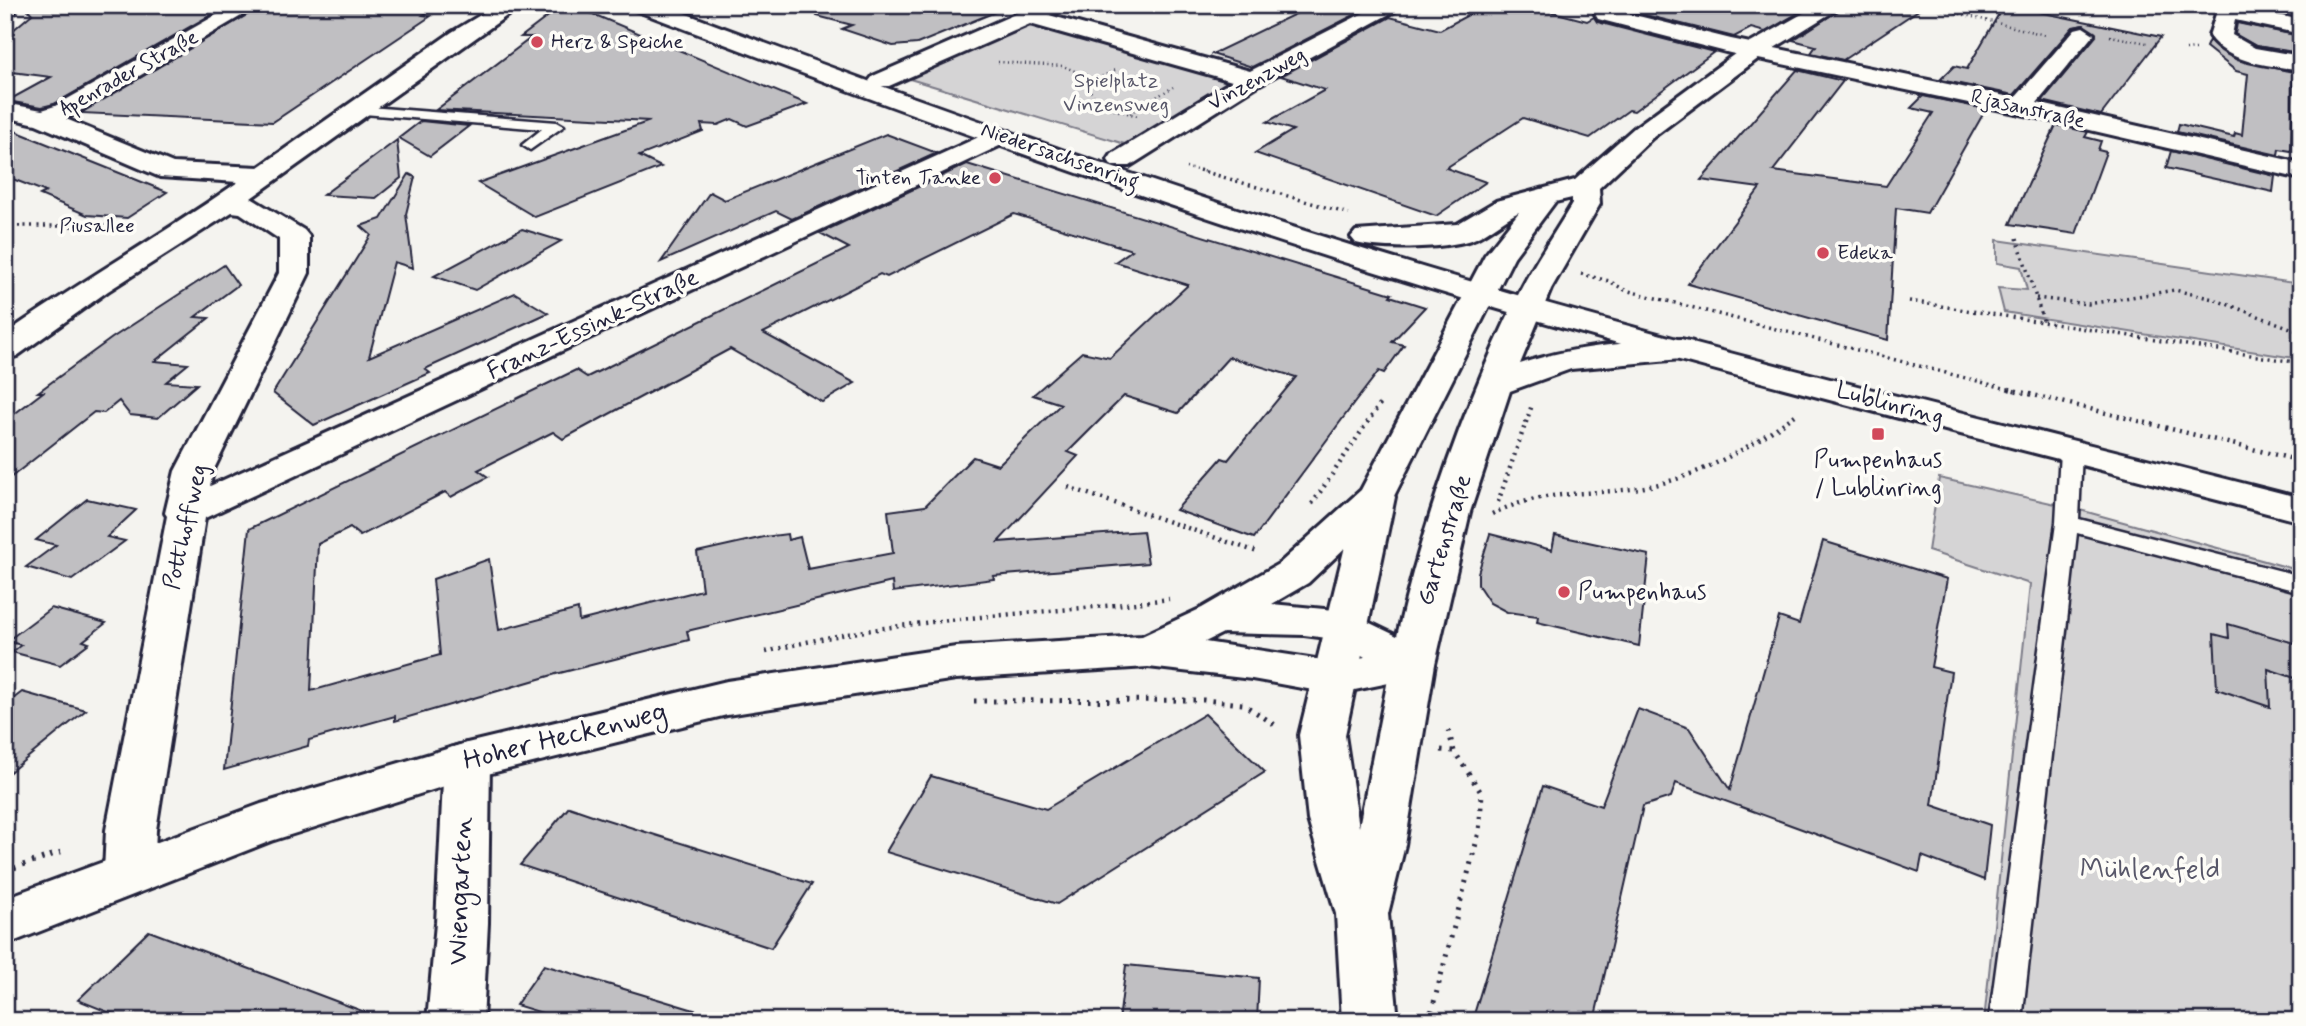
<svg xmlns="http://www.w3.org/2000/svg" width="2306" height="1026" font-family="Mynerve,sans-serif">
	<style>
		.green { fill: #d5d4d5; stroke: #7c7b88; stroke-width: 2 }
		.building { fill: #c0bfc2; stroke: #22223b; stroke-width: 2; fill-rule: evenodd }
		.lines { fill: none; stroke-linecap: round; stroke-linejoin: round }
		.service-casing { stroke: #22223b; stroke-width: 5 }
		.minor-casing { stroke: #22223b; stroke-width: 6 }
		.tertiary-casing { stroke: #22223b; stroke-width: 6 }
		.secondary-casing { stroke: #22223b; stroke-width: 6 }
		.path-far3 { stroke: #22223b; stroke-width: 2.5; stroke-dasharray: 1 3.5; stroke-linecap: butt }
		.path-far2 { stroke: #22223b; stroke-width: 3.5; stroke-dasharray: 2 4.5; stroke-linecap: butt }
		.path-far1 { stroke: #22223b; stroke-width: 4.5; stroke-dasharray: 2 5; stroke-linecap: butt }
		.path { stroke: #22223b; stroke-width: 5; stroke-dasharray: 2.5 7; stroke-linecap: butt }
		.service { fill: #fdfcf7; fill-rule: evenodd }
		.minor { fill: #fdfcf7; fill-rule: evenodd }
		.tertiary { fill: #fdfcf7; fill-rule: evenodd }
		.secondary { fill: #fdfcf7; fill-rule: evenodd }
		.poi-dot { fill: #d1495b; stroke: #fdfcf7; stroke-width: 2.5 }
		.labels { text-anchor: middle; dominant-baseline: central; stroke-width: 7; stroke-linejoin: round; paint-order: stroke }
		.far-poi-label { font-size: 21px; fill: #22223b; stroke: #fdfcf7; text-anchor: start }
		.far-street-label { font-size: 21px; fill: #22223b; stroke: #fdfcf7 }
		.far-park-label { font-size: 21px; fill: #585769; stroke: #fdfcf7 }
		.street-label { font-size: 24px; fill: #22223b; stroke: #fdfcf7 }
		.poi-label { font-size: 24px; fill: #22223b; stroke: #fdfcf7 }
		.near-street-label { font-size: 28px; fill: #22223b; stroke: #fdfcf7 }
		.near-park-label { font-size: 28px; fill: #585769; stroke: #fdfcf7 }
	</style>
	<rect width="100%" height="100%" fill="#f4f3ef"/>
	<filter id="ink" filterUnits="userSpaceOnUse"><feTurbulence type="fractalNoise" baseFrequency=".0143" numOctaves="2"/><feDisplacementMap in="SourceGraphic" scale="14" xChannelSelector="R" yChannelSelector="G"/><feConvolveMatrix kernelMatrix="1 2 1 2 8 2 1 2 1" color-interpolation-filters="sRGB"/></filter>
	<g filter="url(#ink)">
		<g class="green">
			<polygon points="1034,21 1243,81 1128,145 900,76"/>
			<polygon points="1997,240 2301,284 2301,359 2004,312 1998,288 2027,290 2021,267 1997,263"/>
			<polygon points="1939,478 2069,507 2301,571 2301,1021 1984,1021 2030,584 1928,551"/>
		</g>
		<g class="building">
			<polygon points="24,5 228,5 54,104 42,107 7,101 51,77 5,71 5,37 32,14"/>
			<polygon points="263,5 439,5 423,15 431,16 273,122 81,113"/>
			<polygon points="819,5 1010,5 1010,6 917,44 893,46 842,29 852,25 817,16"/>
			<polygon points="1314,5 1349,5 1364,10 1252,67 1212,54"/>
			<polygon points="1487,5 1526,5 1587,21 1594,17 1597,22 1714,52 1634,111 1629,110 1590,138 1523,118 1446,168 1486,182 1436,216 1255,153 1293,130 1267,122 1325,90 1281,76 1390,17 1440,30"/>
			<polygon points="1629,5 1812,5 1765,32 1751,28 1734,37 1629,11"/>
			<polygon points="1847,5 1926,5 1843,60 1811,53 1816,46 1793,40"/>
			<polygon points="2004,5 2042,5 2039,12 2161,37 2101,115 2042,101 2096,36 2084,25 2073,27 2014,95 1940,80 1954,66 1967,69"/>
			<polygon points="559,8 581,9 807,104 747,126 732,119 718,125 701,124 703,131 639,156 661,167 535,217 478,183 650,121 436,110 532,37 521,37"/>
			<polygon points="2237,23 2295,35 2294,52 2256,46 2235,34"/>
			<polygon points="2209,40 2237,60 2293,72 2291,151 2279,149 2278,155 2177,132 2179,124 2234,137 2235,133 2242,135 2248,74 2236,71 2206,47"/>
			<polygon points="1797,70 1843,81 1773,171 1886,186 1933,113 1911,108 1923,96 1986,109 1927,213 1896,208 1888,340 1688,284 1760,188 1701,180"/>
			<polygon points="421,121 469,126 430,156 399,138"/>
			<polygon points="2056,125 2088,132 2085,137 2101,141 2098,150 2106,152 2076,234 2010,224"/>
			<polygon points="5,127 167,192 127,218 87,215 40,195 46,192 5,176"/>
			<polygon points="886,134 937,153 792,219 776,211 661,262 710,192 725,200"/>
			<polygon points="397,140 401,178 376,198 323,195"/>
			<polygon points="2171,151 2275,176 2273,192 2166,168"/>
			<path d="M967 164 1392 294 1390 296 1425 307 1392 342 1404 345 1384 373 1379 371 1355 402 1254 538 1176 510 1222 458 1228 460 1296 377 1229 357 1178 413 1124 396 1068 452 1078 456 998 542 1143 531 1148 563 993 576 994 579 893 592 892 582 687 631 689 640 556 674 395 721V716L309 740 308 746 224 770 249 529 576 370 587 377 849 248 820 233ZM1014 214 1132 250 1115 262 1188 285 1110 358 1082 352 1033 395 1061 404 998 465 973 457 925 506 888 511 893 553 808 569 800 537 788 540 787 534 764 537 697 552 702 590 579 621 578 609 499 630 489 559 433 579 440 655 311 691 318 544 350 528 360 536 445 492 451 497 488 477 478 470 553 432 563 439 730 349 822 402 855 383 763 333 880 274 887 277Z"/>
			<polygon points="409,174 415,177 406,214 413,268 394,262 369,357 515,293 548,313 425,369 430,373 314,425 273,393 371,235 361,226 381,219"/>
			<polygon points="522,229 561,241 475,290 434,276"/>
			<polygon points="224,265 238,285 195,317 209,318 155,361 188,364 166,382 197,384 158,418 130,415 119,401 104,413 94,412 5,482 5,421 43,392 38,392 112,338"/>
			<polygon points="87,499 136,510 107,537 125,541 72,580 26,567 56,545 36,540"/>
			<polygon points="1490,534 1552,550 1555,535 1649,555 1639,646 1537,622 1538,616 1507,612 1490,603 1478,585 1478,573"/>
			<polygon points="1823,541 1947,579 1931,667 1951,672 1932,805 1990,825 1984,880 1922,856 1919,872 1676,783 1671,797 1643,806 1594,1021 1472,1021 1543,786 1601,806 1638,709 1689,728 1730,790 1779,617 1799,624"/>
			<polygon points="51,608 106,623 83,641 89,643 60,665 12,652 21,645 7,641"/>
			<polygon points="2228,624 2301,645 2301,680 2268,669 2270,707 2217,689 2214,634 2229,638"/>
			<polygon points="22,692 86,710 5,776 5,705"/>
			<polygon points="1205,714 1265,772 1057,904 886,852 931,776 1046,809"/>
			<polygon points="569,807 601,818 812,884 771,948 520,865"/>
			<polygon points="149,931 378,1017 378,1021 130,1021 78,1000"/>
			<polygon points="544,965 704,1013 702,1021 568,1021 516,1005"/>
			<polygon points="1126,965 1259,978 1257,1021 1119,1021"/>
		</g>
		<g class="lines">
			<defs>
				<g id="service">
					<polygon points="357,106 557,122 564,126 530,150 522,145 542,129 352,113 350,110"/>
					<polygon points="2071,444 2082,451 2079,519 2301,576 2301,592 2077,533 2022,1021 1989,1021 2056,523 2060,451"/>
				</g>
				<g id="minor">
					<polygon points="5,5 20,5 13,14 5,15"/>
					<path d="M234 5H260L66 119 173 163 259 167 452 32 497 5H522L251 198 304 230 309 236V273L213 471 210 486 992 131H1010L1014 136 1010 141 205 518 156 830 154 872 147 887 129 893 111 887 104 872 106 830 167 516 165 513 175 471 279 273V239L240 213 232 212 108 291 17 356 5 359V334C81 281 162 235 238 182L160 177 36 124 5 117V103L42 110 55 106Z"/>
					<polygon points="1036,5 1059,5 1058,12 1049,15 1250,71 1379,5 1406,5 1260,84 1130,166 1112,166 1108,160 1112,154 1232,81 1030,24 889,86 873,86 869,81 873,76"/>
					<path d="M2207 5H2231L2301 20V34L2235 20 2232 35 2255 48 2301 56V70C2270 65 2228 64 2209 36L2216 14Z"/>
					<polygon points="1606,8 1731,39 2015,98 2075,29 2083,27 2094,34 2037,103 2301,163 2301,179 2021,114 1730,53 1598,19 1595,14 1598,9"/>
					<polygon points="1376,485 1389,488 1395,497 1345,735 1359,827 1391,664 1398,653 1413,648 1428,653 1435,664 1405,845 1388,914 1398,1021 1342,1021 1336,914 1308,820 1299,735 1357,497 1363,488"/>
					<polygon points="467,743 484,748 490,761 488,923 483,1021 427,1021 436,923 444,761 450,748"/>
				</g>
				<path id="tertiary" d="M1818 5H1844L1763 55 1652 138 1599 188 1600 204 1551 289 1520 364C1573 346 1625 343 1681 339L1693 342 1697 349 1693 356 1681 359 1571 369 1510 391 1470 512 1435 664 1428 675 1335 694 1252 679 1148 667 956 679 727 715 467 779 271 841 5 945V898L261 804 467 743 727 681 956 647 1142 636 1202 608 1280 563 1361 490 1485 255 1519 212C1504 219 1491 231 1476 238 1451 249 1383 250 1356 243L1351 237 1356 231 1457 224 1496 201 1575 180 1634 128 1747 45ZM1572 198V204C1555 233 1535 261 1520 291 1466 399 1424 518 1397 636L1345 611 1272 604 1308 583 1389 506 1514 257 1555 202ZM1223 633 1304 635 1335 639 1365 657 1335 662 1205 642Z"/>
				<path id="secondary" d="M633 5H663C936 108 1213 207 1493 288 1760 365 2032 429 2301 498V522C2024 449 1745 382 1471 301 1188 217 910 115 635 10Z"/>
			</defs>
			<use href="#service" class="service-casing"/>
			<use href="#minor" class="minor-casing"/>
			<use href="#tertiary" class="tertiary-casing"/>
			<use href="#secondary" class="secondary-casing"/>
			<g class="path-far3">
				<polyline points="1925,5 2045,35"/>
				<polyline points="2110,36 2147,43"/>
				<polyline points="2186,50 2196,49"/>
				<polyline points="998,62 1063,66 1096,80"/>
				<polyline points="1115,70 1086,85 1101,106 1138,116"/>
				<polyline points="1130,113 1173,87"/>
				<polyline points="1186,168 1208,172"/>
			</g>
			<g class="path-far2">
				<polyline points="1199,170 1349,214"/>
				<polyline points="5,226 132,226"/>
				<polyline points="2017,238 2044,323"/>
				<polyline points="1581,274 1609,281 1625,290 2016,391"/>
				<polyline points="2036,298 2088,304 2175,290 2213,299 2301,332"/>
				<polyline points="1909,301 2301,363"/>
			</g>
			<g class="path-far1">
				<polyline points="2009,389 2301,461"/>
				<polyline points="1068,487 1257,552"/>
				<polyline points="1498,502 1532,405"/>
				<polyline points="1312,504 1382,401"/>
				<path d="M1492 514C1543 489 1585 496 1639 488 1697 479 1751 447 1798 413"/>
				<path d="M766 652C898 616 1034 616 1169 599"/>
			</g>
			<g class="path">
				<polyline points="974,701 1204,700 1243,704 1280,728"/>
				<polyline points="1441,750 1454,751"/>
				<polyline points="5,871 61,852"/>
				<polyline points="1429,1021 1479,832 1482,794 1454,751 1447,726"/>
			</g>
			<use href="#service" class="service"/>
			<use href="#minor" class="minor"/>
			<use href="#tertiary" class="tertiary"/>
			<use href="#secondary" class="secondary"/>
		</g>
	</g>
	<g class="poi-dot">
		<circle cx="537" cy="42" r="7"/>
		<circle cx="995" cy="178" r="7"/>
		<circle cx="1823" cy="253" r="7"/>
		<rect x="1871" y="427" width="14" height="14" rx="3.5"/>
		<circle cx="1564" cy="592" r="7"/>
	</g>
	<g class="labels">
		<g class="far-poi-label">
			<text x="551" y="42">Herz &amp; Speiche</text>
			<text x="981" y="178" text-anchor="end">Tinten Tanke</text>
			<text x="1837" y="253">Edeka</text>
		</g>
		<g class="far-street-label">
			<text transform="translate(129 73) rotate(-29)">Apenrader Straße</text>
			<text transform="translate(1257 79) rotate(-29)">Vinzenzweg</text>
			<text transform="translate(2028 109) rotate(13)">Rjasanstraße</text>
			<text transform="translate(1060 156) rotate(19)">Niedersachsenring</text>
			<text x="97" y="226">Piusallee</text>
		</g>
		<g class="far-park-label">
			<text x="1116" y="81">Spielplatz<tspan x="1116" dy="24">Vinzensweg</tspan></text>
		</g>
		<g class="street-label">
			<text transform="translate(593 325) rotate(-25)">Franz-Essink-Straße</text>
			<text transform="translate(1890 404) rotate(15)">Lublinring</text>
			<text transform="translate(186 527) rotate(-77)">Potthoffweg</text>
			<text transform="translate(1445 540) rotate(-73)">Gartenstraße</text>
		</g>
		<g class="poi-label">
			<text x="1878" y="460">Pumpenhaus<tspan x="1878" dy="28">/ Lublinring</tspan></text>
			<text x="1578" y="592" text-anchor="start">Pumpenhaus</text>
		</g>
		<g class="near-street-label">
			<text transform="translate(565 737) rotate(-14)">Hoher Heckenweg</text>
			<text transform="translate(461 891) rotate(-88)">Wiengarten</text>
		</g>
		<g class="near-park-label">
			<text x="2150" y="870">Mühlenfeld</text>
		</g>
	</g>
	<rect width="2306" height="1026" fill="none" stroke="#fdfcf7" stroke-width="28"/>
	<rect x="14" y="14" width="2278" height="998" fill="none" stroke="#22223b" stroke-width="2.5" filter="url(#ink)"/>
</svg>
